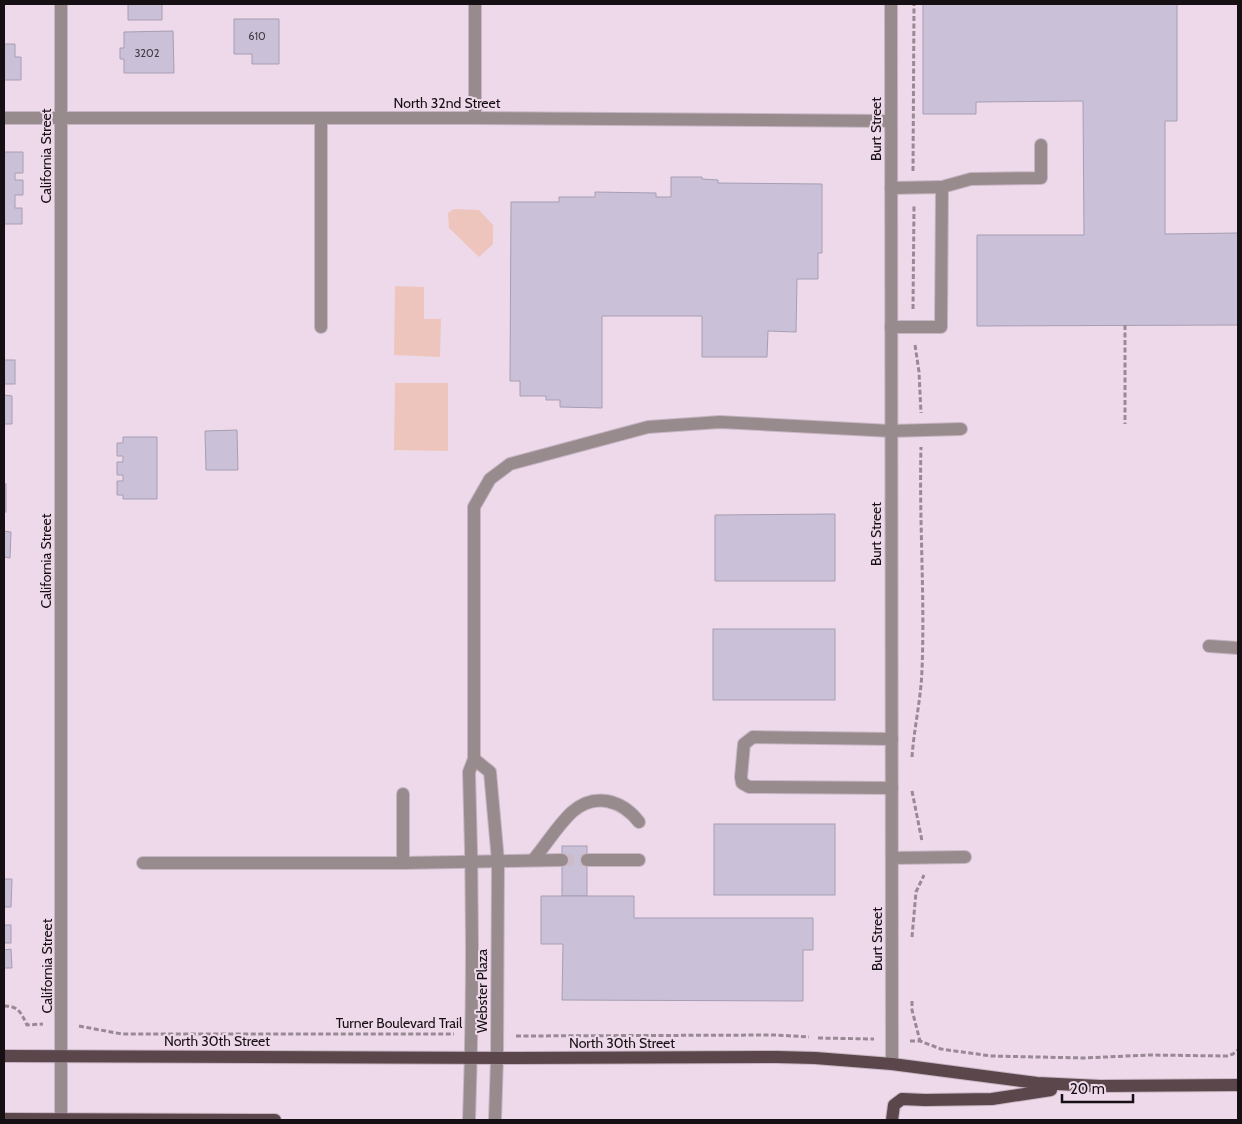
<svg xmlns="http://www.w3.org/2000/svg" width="1242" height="1124" font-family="Cabin,sans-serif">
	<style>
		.green { fill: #eec5bc }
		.building { fill: #cac1d8; stroke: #a69eb3 }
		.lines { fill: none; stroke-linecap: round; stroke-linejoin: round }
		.minor-tunnel { stroke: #cebbca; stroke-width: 12; stroke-dasharray: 12 6; stroke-linecap: butt }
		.minor-casing { stroke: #c7b5c3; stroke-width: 14 }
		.major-casing { stroke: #c7b5c3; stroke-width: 14 }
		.path { stroke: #998995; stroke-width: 3; stroke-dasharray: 5 2.5; stroke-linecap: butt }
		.minor { stroke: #978b8e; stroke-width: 12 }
		.major { stroke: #5a464b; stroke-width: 12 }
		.labels { text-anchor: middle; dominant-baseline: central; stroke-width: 4; stroke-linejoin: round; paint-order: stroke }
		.number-label { font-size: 11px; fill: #433c45 }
		.street-label { font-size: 14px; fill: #160f14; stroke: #eed9ea }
	</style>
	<rect width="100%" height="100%" fill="#eed9ea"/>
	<g class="green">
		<polygon points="454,209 479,210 493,225 493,244 479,257 449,228 448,213"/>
		<polygon points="395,286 424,287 424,319 441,319 440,357 394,355"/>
		<polygon points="395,383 448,383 448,451 394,450"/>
	</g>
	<g class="building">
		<polygon points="121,4 162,4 162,20 128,20 128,4"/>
		<polygon points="923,4 1177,4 1177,121 1165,121 1165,234 1238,233 1238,325 977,326 977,235 1084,235 1083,101 976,102 976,114 923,114"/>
		<polygon points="234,19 279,19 279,64 252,64 252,54 234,54"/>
		<polygon points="173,31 174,73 124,73 124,59 120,59 120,48 124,48 124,32"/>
		<polygon points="4,44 15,44 15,57 21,57 21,80 4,80"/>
		<polygon points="4,152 23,152 23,173 15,173 15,180 23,180 23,195 15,195 15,208 22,208 22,224 4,224"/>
		<polygon points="671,177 702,177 702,179 718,180 718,183 822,184 822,253 818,253 818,279 797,279 796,332 768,331 767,357 702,357 702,316 602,316 602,408 560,407 560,400 546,400 546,396 520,396 520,381 510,381 511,202 559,202 559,197 595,197 595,192 656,193 656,197 671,197"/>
		<rect x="4" y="360" width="11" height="24"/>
		<polygon points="4,395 12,396 12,424 4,424"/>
		<polygon points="237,430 238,470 206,470 205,431"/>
		<polygon points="123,437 157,437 157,499 123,499 123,495 117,495 117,481 123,481 123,475 117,475 117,462 123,462 123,456 117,456 117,443 123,443"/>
		<rect x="4" y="484" width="2" height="28"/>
		<polygon points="835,514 835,581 715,581 715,515"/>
		<polygon points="4,531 11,532 10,558 4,557"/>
		<rect x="713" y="629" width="122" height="71"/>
		<rect x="714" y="824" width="121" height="71"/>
		<rect x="562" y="846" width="25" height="50"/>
		<polygon points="4,879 12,879 11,907 4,907"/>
		<polygon points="541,896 634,896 634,918 813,918 813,950 803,950 803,1001 562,1000 563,944 541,944"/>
		<rect x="4" y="925" width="7" height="18"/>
		<polygon points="11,949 12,968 4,968 4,950"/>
	</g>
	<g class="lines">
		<polyline class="minor-tunnel" points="562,860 587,860"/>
		<defs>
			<g id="minor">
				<polyline points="61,4 61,1120"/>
				<polyline points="475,4 475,118"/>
				<polyline points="891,4 892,1064"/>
				<polyline points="4,118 475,118 891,121"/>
				<polyline points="321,118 321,327"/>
				<polyline points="942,187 971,179 1041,178 1041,145"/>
				<polyline points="891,188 942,187 941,327 891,327"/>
				<polyline points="1209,646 1238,648"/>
				<polyline points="892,739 753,737 744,744 741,777 742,783 749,787 892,788"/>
				<polyline points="474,759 490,772 498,861 497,1058 495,1120"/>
				<polyline points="403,794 403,863"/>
				<polyline points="892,858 965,857"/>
				<path d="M533 860C546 845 557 826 572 812 595 792 622 800 639 822"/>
				<polyline points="587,860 639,860"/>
				<polyline points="143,863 403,863 562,860"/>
				<path d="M469 1120C473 1004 473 888 469 772L474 759V507L490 479 510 464 648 427 720 422 891 431 961 429"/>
			</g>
			<g id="major">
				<polyline points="4,1056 514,1058 777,1057 815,1058 892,1064 1037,1083 1100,1086 1238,1085"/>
				<polyline points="4,1119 275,1120"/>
				<polyline points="892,1120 894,1105 902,1099 925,1100 992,1099 1051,1090"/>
			</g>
		</defs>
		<use href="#minor" class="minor-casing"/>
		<use href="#major" class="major-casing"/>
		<g class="path">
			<polyline points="913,171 914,4"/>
			<polyline points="913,309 914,205"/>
			<polyline points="1125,325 1125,424"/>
			<polyline points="915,345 919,372 921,413"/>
			<path d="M912 757C914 728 921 699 922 670 925 595 919 521 921 447"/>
			<polyline points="912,791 922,841"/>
			<polyline points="912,937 916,892 924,875"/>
			<polyline points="912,1001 912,1010 920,1041"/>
			<path d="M4 1006C19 1006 21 1013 27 1025L43 1024"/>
			<polyline points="79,1026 122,1034 454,1034"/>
			<polyline points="516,1036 776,1035 809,1037"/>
			<polyline points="818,1038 874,1039"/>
			<polyline points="910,1041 920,1041 941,1049 991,1056 1084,1058 1149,1055 1227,1056 1233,1054 1238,1050"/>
		</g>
		<use href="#minor" class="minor"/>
		<use href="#major" class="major"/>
	</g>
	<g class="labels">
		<g class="number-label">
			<text x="257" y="36">610</text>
			<text x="147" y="53">3202</text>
		</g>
		<g class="street-label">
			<text x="447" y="103">North 32nd Street</text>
			<text transform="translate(876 129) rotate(-90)">Burt Street</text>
			<text transform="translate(46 156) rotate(-90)">California Street</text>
			<text transform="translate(876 534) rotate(-90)">Burt Street</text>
			<text transform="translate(46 561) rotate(-90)">California Street</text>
			<text transform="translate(877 939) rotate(-90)">Burt Street</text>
			<text transform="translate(47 966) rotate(-90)">California Street</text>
			<text transform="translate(482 991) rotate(-90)">Webster Plaza</text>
			<text x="399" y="1023">Turner Boulevard Trail</text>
			<text x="217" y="1041">North 30th Street</text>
			<text x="622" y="1043">North 30th Street</text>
		</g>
	</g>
	<rect width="1242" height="1124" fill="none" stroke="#160f14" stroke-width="10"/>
	<path d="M1062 1094v8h71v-8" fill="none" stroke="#160f14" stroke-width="2.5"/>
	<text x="1070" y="1094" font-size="15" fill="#160f14" stroke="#eed9ea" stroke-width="4" paint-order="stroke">20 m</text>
</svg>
